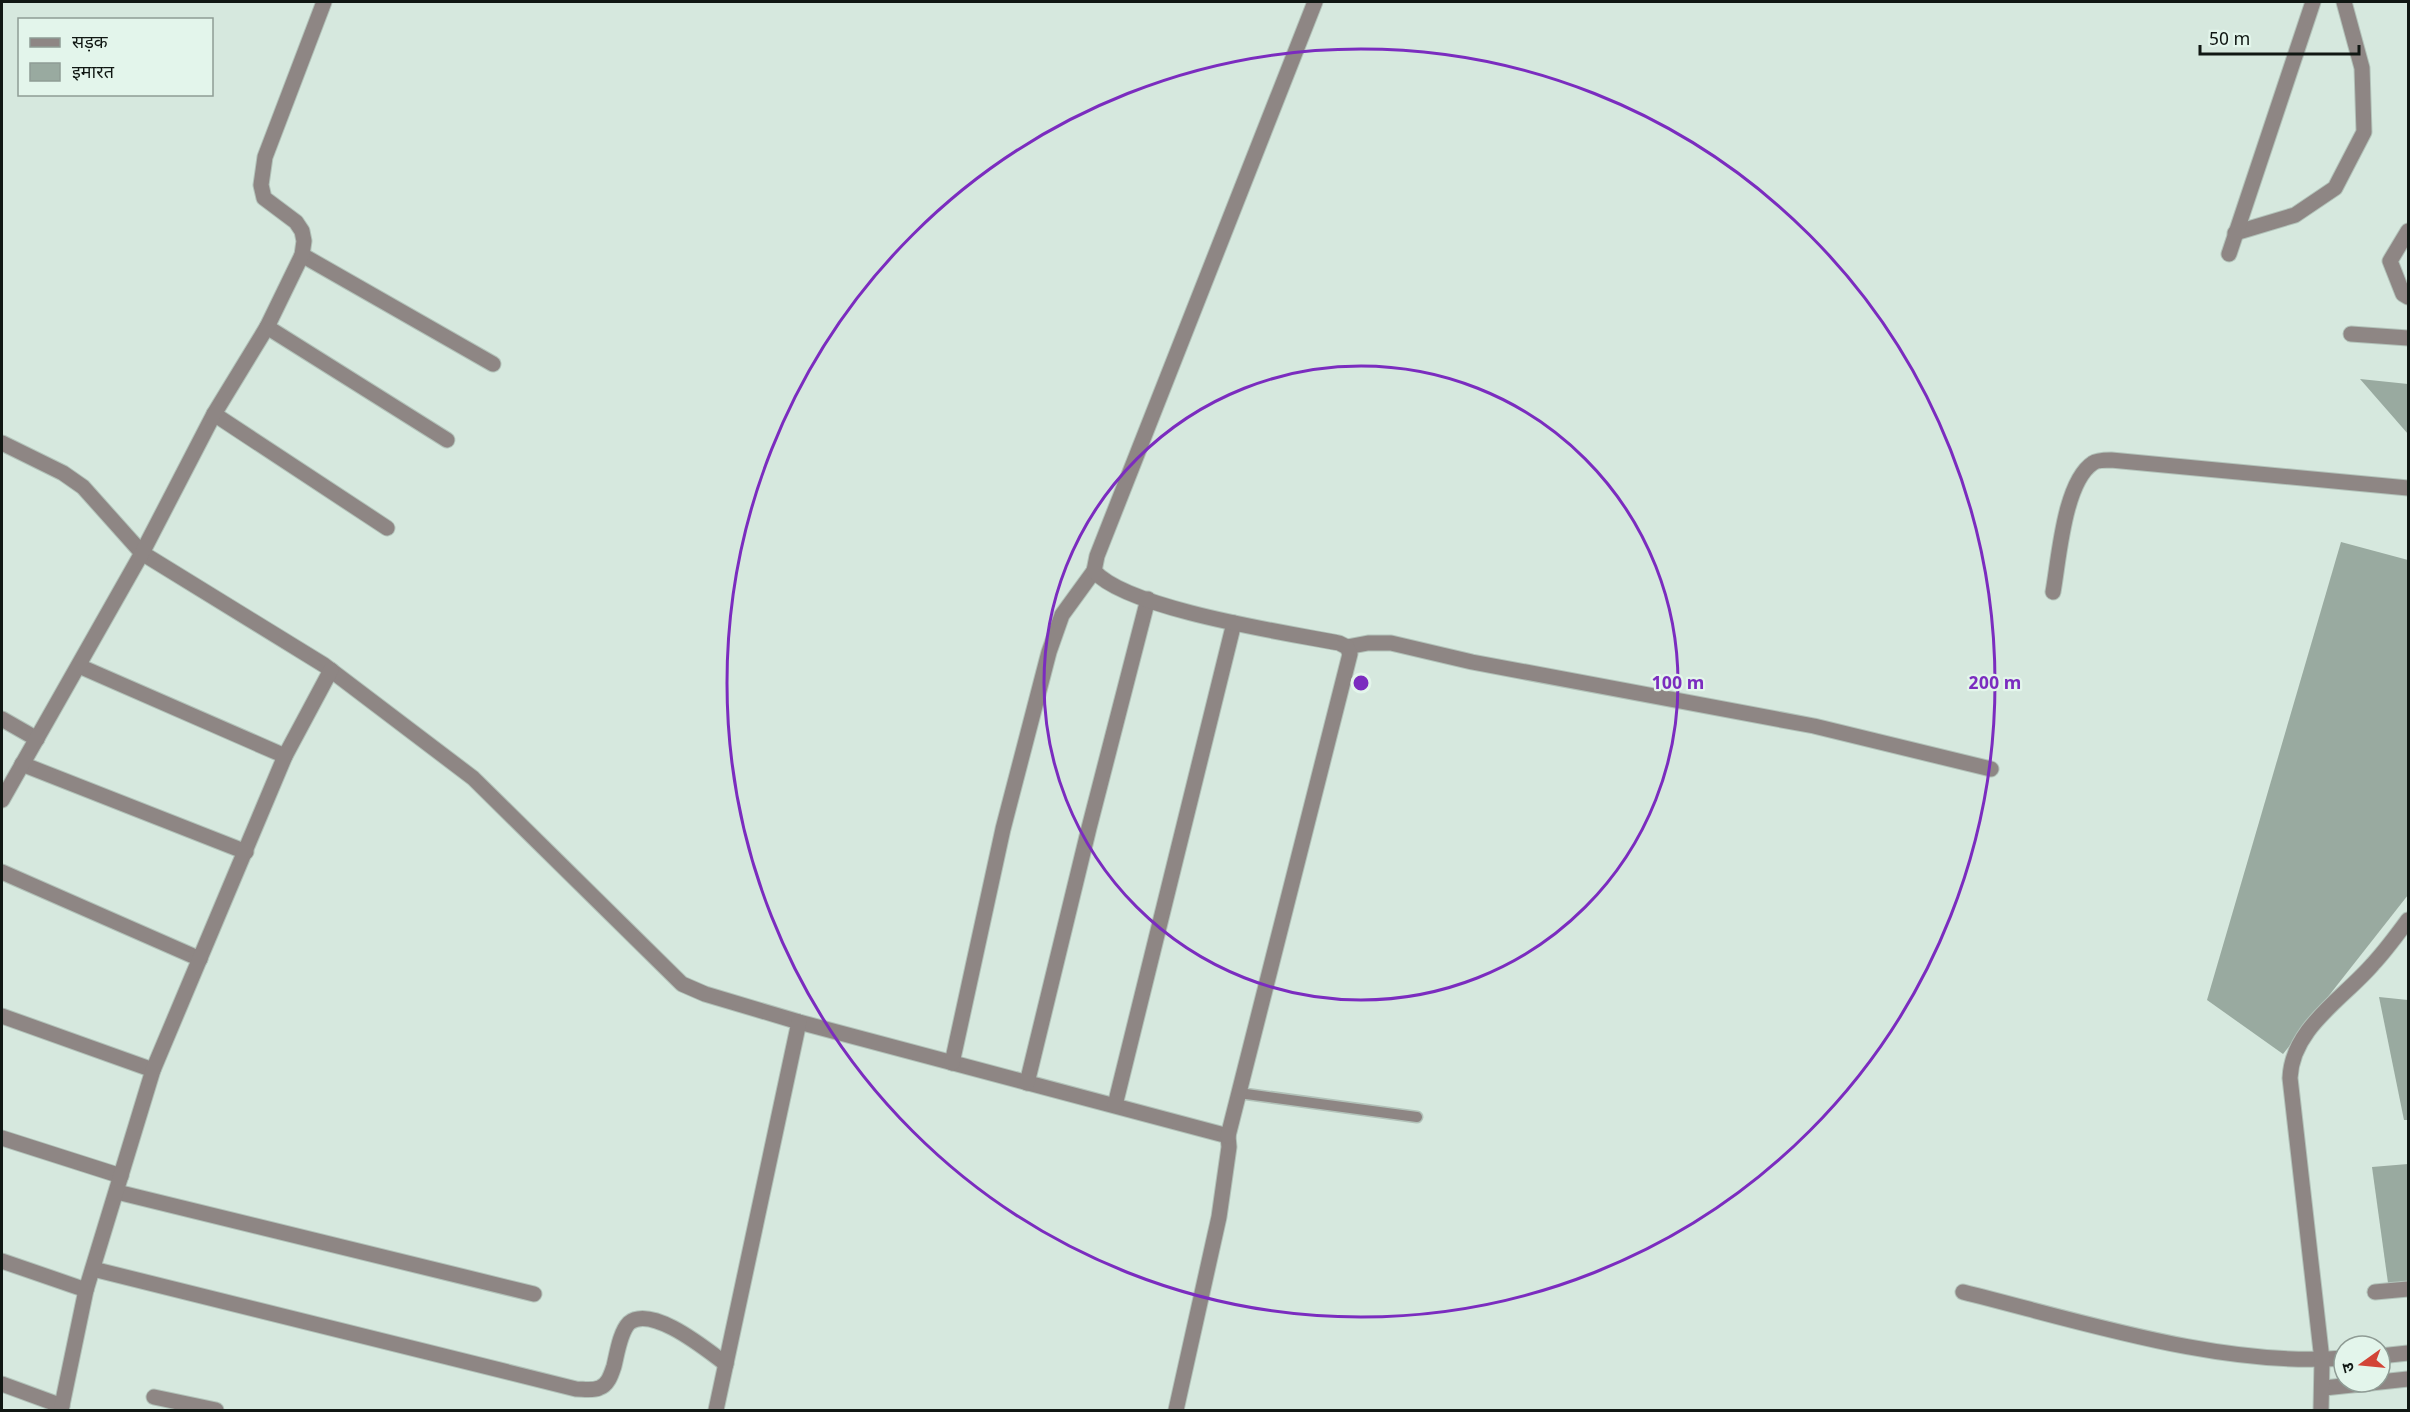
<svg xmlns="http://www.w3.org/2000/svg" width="2410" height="1412" font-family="Georgia,'Noto Sans Devanagari',serif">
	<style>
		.building { fill: #99aaa0 }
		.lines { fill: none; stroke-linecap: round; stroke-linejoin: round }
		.service-casing { stroke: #b2c2b9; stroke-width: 13 }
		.minor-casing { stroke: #b2c2b9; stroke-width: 17 }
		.service { stroke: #8e8684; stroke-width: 10 }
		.minor { stroke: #8e8684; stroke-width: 15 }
		.ring { fill: none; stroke: #7b2cbf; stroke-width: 3 }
		.centre { fill: #7b2cbf; stroke: #e3f5eb; stroke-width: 3 }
		.ring-label { font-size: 18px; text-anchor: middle; font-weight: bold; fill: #7b2cbf; stroke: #e3f5eb; stroke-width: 4.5; stroke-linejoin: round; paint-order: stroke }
	</style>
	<rect width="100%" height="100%" fill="#d6e8de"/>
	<g class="building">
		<polygon points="2360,379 2408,384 2408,434"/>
		<polygon points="2341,542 2408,560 2408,895 2283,1054 2207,1000"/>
		<polygon points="2379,997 2408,1000 2408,1120 2404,1120"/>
		<polygon points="2408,1164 2408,1281 2388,1283 2372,1167"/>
	</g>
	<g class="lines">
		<defs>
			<polyline id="service" points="1239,1093 1417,1117"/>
			<g id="minor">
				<polyline points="2408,231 2390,261 2403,294 2408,297"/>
				<polyline points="2235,233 2295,215 2335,188 2364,132 2362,68 2344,2"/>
				<polyline points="2229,254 2313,2"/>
				<polyline points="302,255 493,364"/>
				<polyline points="267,327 447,440"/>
				<polyline points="2351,334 2408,338"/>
				<polyline points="214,414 387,528"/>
				<polyline points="2,443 63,473 83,487 142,553 324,665 473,778 682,984 705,994 799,1022 1228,1136 1229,1147 1219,1217 1176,1410"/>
				<path d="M2053 592C2059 559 2064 482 2093 463 2097 460 2106 460 2111 460L2408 488"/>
				<polyline points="1347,647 1368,643 1391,643 1472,662 1814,726 1991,769"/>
				<polyline points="79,666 285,756"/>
				<polyline points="2,719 37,739"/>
				<polyline points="22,764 246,852"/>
				<polyline points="2,800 142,553 214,414 267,327 302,255 304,241 302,231 296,222 264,198 261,185 265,157 324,2"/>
				<polyline points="2,872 200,959"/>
				<polyline points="2,1016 153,1070"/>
				<polyline points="952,1063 1003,829 1049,652 1062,615 1094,571"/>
				<polyline points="1027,1083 1089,828 1148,599"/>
				<polyline points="1115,1105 1234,623"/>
				<path d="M1228 1136 1350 654 1347 647 1339 643C1287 633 1127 609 1094 571L1097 556 1315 2"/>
				<polyline points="2,1138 121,1176"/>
				<polyline points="117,1192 534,1294"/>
				<polyline points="2,1261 86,1290"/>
				<path d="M93 1269 576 1389C583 1389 592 1391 599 1388 608 1385 611 1375 614 1366 617 1354 620 1332 629 1323 652 1304 708 1351 726 1364"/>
				<path d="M1963 1292C2080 1321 2223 1368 2344 1358"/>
				<polyline points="2375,1292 2408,1289"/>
				<polyline points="2380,1356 2408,1353"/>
				<polyline points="2,1384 62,1406"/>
				<polyline points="2324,1388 2408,1379"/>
				<polyline points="154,1397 216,1410"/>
				<polyline points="61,1410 86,1290 153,1070 285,756 331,670"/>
				<polyline points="716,1410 799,1022"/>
				<path d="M2321 1410 2322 1360 2290 1078C2292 1028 2343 999 2373 964 2386 950 2397 935 2408 920"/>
			</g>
		</defs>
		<use href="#service" class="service-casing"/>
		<use href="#minor" class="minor-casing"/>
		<use href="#service" class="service"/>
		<use href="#minor" class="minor"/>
	</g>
	<g class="ring">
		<circle cx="1361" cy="683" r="317"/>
		<circle cx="1361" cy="683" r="634"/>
	</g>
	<circle cx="1361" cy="683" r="9" class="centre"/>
	<g class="ring-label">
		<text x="1678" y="689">100 m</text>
		<text x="1995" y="689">200 m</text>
	</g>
	<rect width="2410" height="1412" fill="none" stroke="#101713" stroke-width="6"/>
	<rect x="18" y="18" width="195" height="78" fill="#e3f5eb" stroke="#8f9c95" stroke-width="1.5"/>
	<rect x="30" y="38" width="30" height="9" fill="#8e8684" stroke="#8f9c95" stroke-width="1.5"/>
	<text x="72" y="48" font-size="18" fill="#101713">सड़क</text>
	<rect x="30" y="63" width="30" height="18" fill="#99aaa0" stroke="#8f9c95" stroke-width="1.5"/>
	<text x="72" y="78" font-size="18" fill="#101713">इमारत</text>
	<g transform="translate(2362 1364) rotate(255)"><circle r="28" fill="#e3f5eb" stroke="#8f9c95" stroke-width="1.5"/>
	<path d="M0-4.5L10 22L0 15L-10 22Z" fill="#d24437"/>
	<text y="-9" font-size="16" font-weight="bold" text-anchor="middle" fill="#101713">उ</text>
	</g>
	<path d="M2200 45v9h159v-9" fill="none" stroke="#101713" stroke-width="3"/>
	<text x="2209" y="45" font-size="18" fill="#101713" stroke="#e3f5eb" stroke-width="4.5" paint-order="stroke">50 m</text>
</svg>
